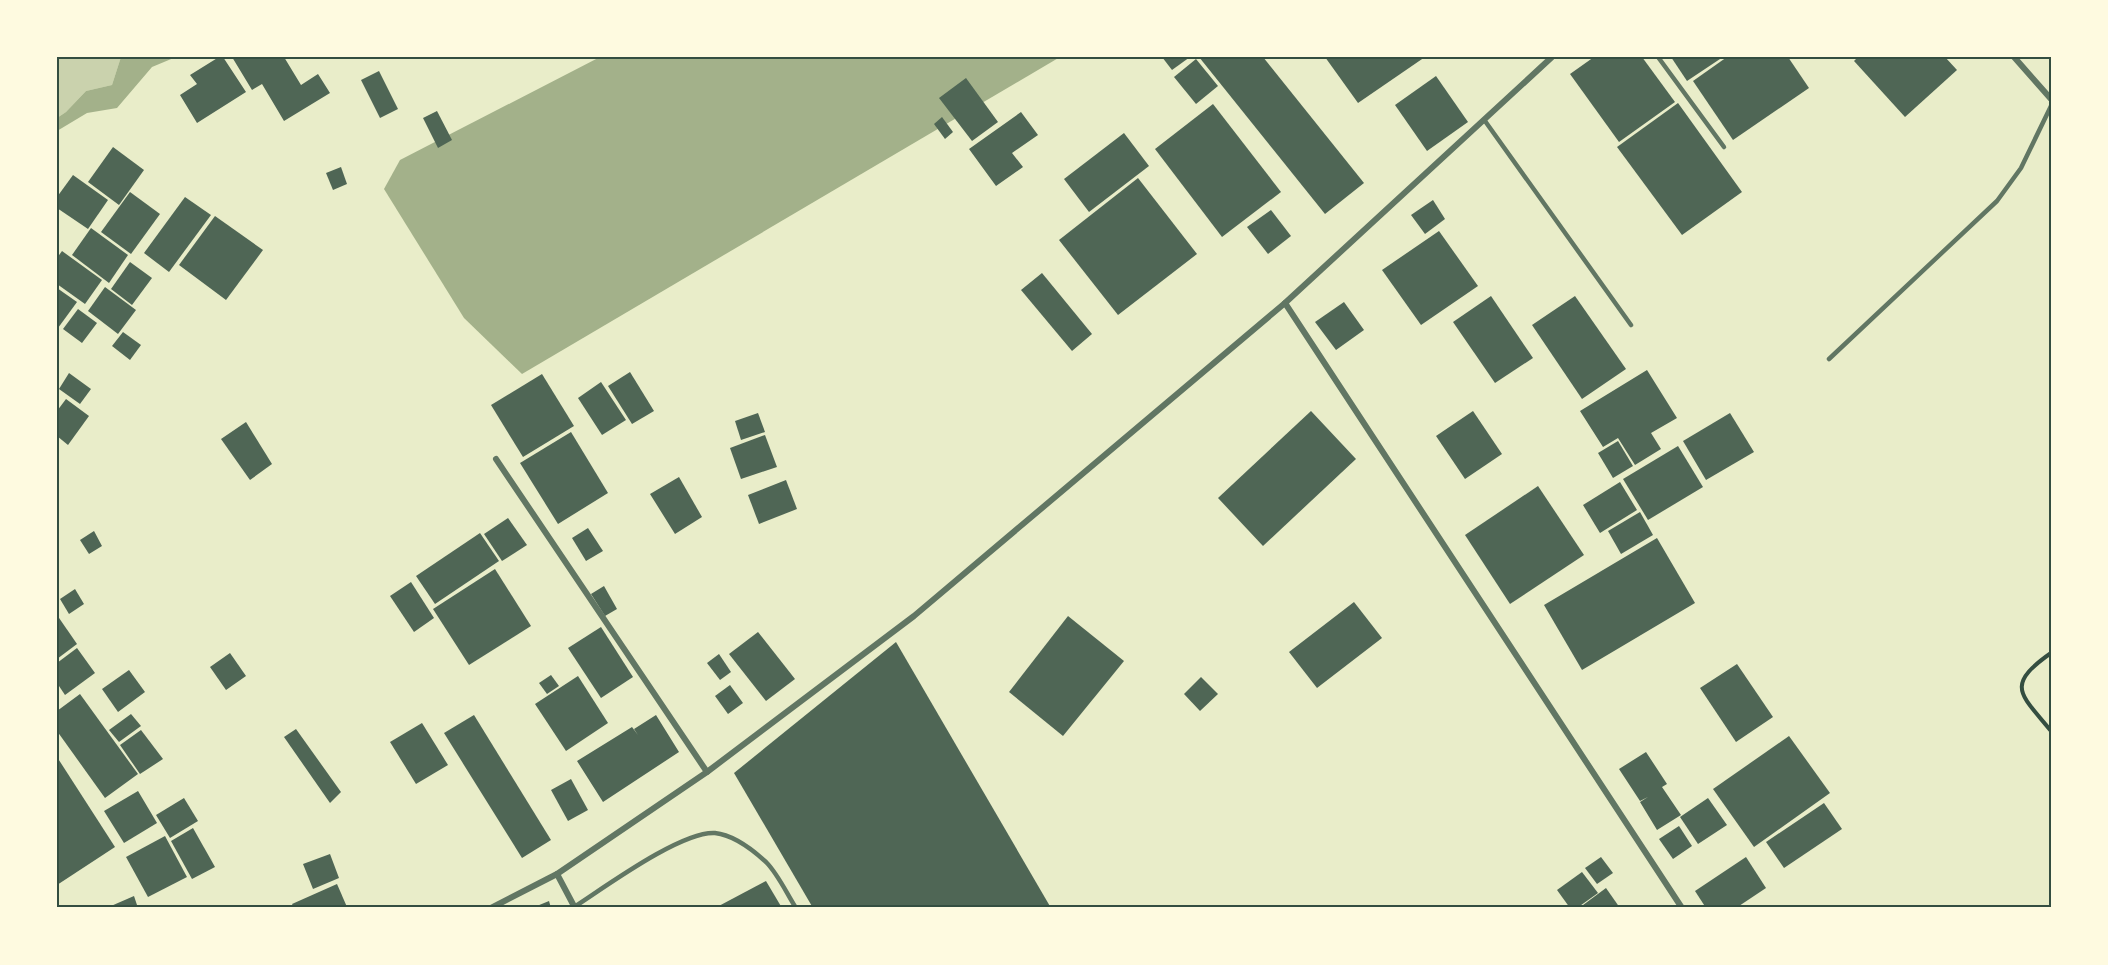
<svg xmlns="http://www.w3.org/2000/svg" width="2108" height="965" font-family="'IBM Plex Sans',sans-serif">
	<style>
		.green { fill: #cad2ad }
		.water { fill: #a3b18a }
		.building { fill: #4f6655 }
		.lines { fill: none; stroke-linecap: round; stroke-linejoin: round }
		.path { stroke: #344e41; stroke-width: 4 }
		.service { stroke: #617663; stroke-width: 4.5 }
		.minor { stroke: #617663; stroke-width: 6 }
		.neatline { fill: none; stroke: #344e41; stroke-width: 2 }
	</style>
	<rect width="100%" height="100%" fill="#e9edc9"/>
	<polygon class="green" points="57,57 121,57 112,85 86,91 66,112 57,118"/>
	<g class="water">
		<polygon points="121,57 176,57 152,67 117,108 87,113 57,131 57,118 66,112 86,91 112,85"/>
		<polygon points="600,57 1060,57 522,374 464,318 384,189 400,160"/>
	</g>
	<g class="building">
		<polygon points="219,57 223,57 246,92 197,123 180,95 197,84 190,75"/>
		<polygon points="232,57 284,57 301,85 318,74 330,93 284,121 262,84 252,90"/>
		<polygon points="1162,57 1190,57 1172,70"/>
		<polygon points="1199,57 1263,57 1364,183 1325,214"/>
		<polygon points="1325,57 1425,57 1358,103"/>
		<polygon points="1594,57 1642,57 1675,102 1619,142 1570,74"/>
		<polygon points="1671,57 1723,57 1687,81"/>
		<polygon points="1727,57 1788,57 1809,88 1733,140 1693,81"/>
		<polygon points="1858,57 1945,57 1957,70 1905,117 1854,61"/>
		<polygon points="1196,59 1218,86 1196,104 1174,77"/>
		<polygon points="379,71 398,109 380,118 361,80"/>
		<polygon points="1436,76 1468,122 1427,151 1395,105"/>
		<polygon points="966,78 998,122 972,141 939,98"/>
		<polygon points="1678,103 1742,192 1682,235 1617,147"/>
		<polygon points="1213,104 1281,192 1222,237 1155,149"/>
		<polygon points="437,111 452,140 438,148 423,118"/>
		<polygon points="1021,112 1038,135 1012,153 1023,167 996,186 969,149"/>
		<polygon points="942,117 953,132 945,139 934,124"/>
		<polygon points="1124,133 1149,166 1089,212 1064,179"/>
		<polygon points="113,147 144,170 119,205 88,182"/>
		<polygon points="341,167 347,184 333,190 326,173"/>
		<polygon points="73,175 108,200 88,229 57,208 57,197"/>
		<polygon points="1138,178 1197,254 1118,315 1059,240"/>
		<polygon points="130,192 160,214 131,254 101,232"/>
		<polygon points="185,197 211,215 169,272 144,253"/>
		<polygon points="1433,200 1445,219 1425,234 1411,215"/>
		<polygon points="1271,210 1291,236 1268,254 1247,227"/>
		<polygon points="215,216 263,250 226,300 179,265"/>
		<polygon points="91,228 128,255 109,283 72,255"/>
		<polygon points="1439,231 1478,286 1421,325 1382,270"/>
		<polygon points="62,251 102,280 85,304 57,284 57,258"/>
		<polygon points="130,262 152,278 132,305 111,289"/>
		<polygon points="1042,273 1092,334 1072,351 1021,290"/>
		<polygon points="105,287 136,310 118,334 88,311"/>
		<polygon points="57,288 77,302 58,328 57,326"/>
		<polygon points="1491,296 1533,358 1495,383 1453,322"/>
		<polygon points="1575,296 1626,369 1582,399 1532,325"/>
		<polygon points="1344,302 1364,330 1336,350 1315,322"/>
		<polygon points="78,309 97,323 82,343 63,329"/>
		<polygon points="123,332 141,345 130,360 112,346"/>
		<polygon points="1647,370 1677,418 1651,433 1661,449 1635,465 1618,438 1603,447 1580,411"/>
		<polygon points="630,372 654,411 632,424 608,386"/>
		<polygon points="69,373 91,389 80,404 59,389"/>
		<polygon points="542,374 574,426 523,457 491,405"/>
		<polygon points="601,382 626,420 602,435 578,398"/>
		<polygon points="66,399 89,416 68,445 57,436 57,411"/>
		<polygon points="1311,411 1356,459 1263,546 1218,498"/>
		<polygon points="1473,411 1502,454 1465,479 1436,436"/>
		<polygon points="758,413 765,432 741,440 735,421"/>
		<polygon points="1730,413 1754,452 1706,480 1683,441"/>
		<polygon points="246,422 272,464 250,480 221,439"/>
		<polygon points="571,432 608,493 558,524 520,463"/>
		<polygon points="765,435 777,467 741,479 730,448"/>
		<polygon points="1618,441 1633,466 1613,478 1598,453"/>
		<polygon points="1678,446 1703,487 1648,520 1623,479"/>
		<polygon points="679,477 702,517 675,534 650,494"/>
		<polygon points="786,480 797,509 759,524 748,495"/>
		<polygon points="1620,482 1637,510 1600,533 1583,505"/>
		<polygon points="1538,486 1584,555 1510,604 1465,535"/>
		<polygon points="1640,512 1653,535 1621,554 1608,531"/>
		<polygon points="508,518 527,545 502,561 484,534"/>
		<polygon points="588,528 603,551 586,561 572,538"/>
		<polygon points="94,531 102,546 89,554 80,540"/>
		<polygon points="480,533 499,561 435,604 416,576"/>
		<polygon points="1657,538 1695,603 1582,670 1544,605"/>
		<polygon points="495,569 531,626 469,665 433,609"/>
		<polygon points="411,582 434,618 414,632 390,596"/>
		<polygon points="604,586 617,609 605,616 591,594"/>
		<polygon points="75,589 84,604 69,614 60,599"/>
		<polygon points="1354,602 1382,638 1317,688 1289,652"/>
		<polygon points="57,615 77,644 57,659"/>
		<polygon points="1068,616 1124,661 1063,736 1009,692"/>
		<polygon points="601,627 633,677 601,698 568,648"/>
		<polygon points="758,632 795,679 766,701 729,654"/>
		<polygon points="896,642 1051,908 813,908 734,773"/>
		<polygon points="77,648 95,673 65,695 57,683 57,663"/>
		<polygon points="230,653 246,676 226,690 210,667"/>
		<polygon points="719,654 731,672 720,680 707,663"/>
		<polygon points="1737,664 1773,717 1736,742 1700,688"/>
		<polygon points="129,670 145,692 118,712 102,689"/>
		<polygon points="551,675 559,686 547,694 539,683"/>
		<polygon points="578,676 608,723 566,751 535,704"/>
		<polygon points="1201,677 1218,694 1200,711 1184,694"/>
		<polygon points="730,685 743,703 728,714 715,696"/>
		<polygon points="80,694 138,774 105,798 57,731 57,711"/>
		<polygon points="131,714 141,726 119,742 109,730"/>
		<polygon points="474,715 551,840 522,858 444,733"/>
		<polygon points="656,715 679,752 603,802 577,761 632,727 638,735 634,729"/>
		<polygon points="422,723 448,765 416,784 390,742"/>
		<polygon points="296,729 341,792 330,803 284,737"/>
		<polygon points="141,730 163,759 140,774 120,745"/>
		<polygon points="1789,736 1830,793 1754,847 1713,789"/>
		<polygon points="1646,752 1667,784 1662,787 1681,815 1657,830 1640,802 1648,797 1640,801 1619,769"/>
		<polygon points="57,757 115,847 57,885"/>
		<polygon points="571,779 588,810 568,821 551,790"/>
		<polygon points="138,791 157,823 124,843 104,811"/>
		<polygon points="184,798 198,821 170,838 156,815"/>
		<polygon points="1708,798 1727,825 1698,844 1680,817"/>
		<polygon points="1824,803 1842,829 1784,868 1766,842"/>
		<polygon points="1679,826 1692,846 1673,859 1659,839"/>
		<polygon points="193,828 215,867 192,879 171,841"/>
		<polygon points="165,836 187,877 148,897 126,857"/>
		<polygon points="330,854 339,878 313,889 303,864"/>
		<polygon points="1601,857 1613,873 1597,884 1585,868"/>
		<polygon points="1746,857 1766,888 1736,908 1706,908 1695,891"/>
		<polygon points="1582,872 1598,893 1577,908 1570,908 1557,890"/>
		<polygon points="766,881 782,908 715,908"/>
		<polygon points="337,884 347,907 294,908 292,904"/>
		<polygon points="1606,888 1620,908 1579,908"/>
		<polygon points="134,896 138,908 112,908 111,906"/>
		<polygon points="549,901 551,908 532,908"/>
	</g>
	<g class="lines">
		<path class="path" d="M2051 653C2004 686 2021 694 2051 731"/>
		<g class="service">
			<polyline points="1658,57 1724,147"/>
			<polyline points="1485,121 1631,325"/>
			<polyline points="1829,359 1997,201 2021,168 2051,106"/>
			<path d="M574 907C605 887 681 831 715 833 733 835 753 850 766 862 778 874 787 894 796 908"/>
		</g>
		<g class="minor">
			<polyline points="2014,57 2051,99"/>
			<polyline points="1285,303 1682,908"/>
			<polyline points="496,459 707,772"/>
			<polyline points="491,908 557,874"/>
			<polyline points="575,908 557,874 707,772 914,616 1285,303 1552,57"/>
		</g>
	</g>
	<rect width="2108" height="965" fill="none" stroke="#fefae0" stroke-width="117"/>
	<rect x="58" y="58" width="1992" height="848" class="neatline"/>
</svg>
